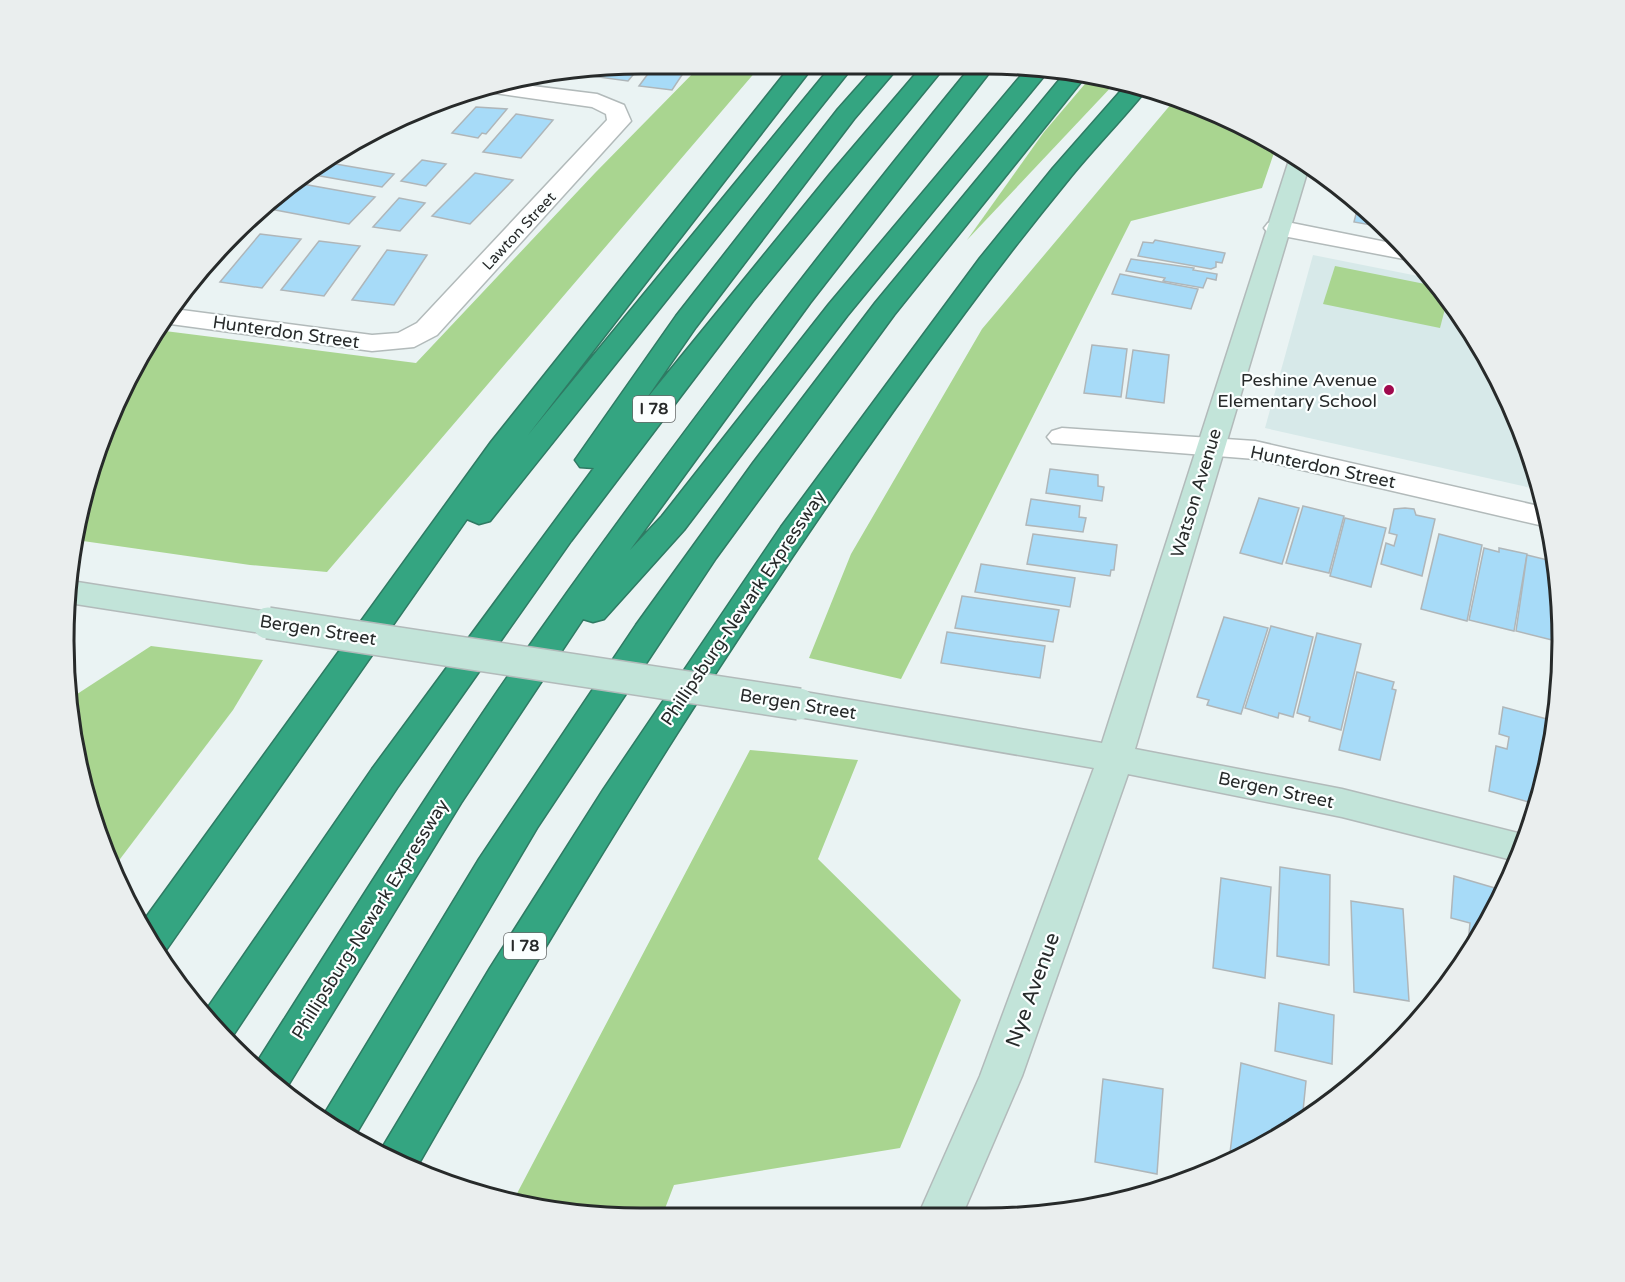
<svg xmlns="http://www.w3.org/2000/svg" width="1625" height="1282" font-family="'Varela Round',sans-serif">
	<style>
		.built { fill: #d7e9e9 }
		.green { fill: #a9d590 }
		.building { fill: #a7dbf8; stroke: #afb6b9; stroke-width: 1.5 }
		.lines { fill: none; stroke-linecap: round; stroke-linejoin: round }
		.street-casing { stroke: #b2baba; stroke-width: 3 }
		.secondary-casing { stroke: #b2baba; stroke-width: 3 }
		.highway-casing { stroke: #2f7a63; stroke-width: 3 }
		.street { fill: #fff; fill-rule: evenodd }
		.secondary { fill: #c2e4d9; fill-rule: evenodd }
		.highway { fill: #34a581; fill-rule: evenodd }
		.secondary-bridge-casing { stroke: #b2baba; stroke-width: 34; stroke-linecap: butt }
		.secondary-bridge { stroke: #c2e4d9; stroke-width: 31 }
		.poi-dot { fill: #a00a4e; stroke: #fbffff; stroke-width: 2 }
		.labels { text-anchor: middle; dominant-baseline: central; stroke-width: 4.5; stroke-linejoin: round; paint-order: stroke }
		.far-street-label { font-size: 15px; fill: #272a2a; stroke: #fbffff }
		.shield { fill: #fbffff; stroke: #676a6a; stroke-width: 1.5 }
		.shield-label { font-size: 16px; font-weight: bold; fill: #272a2a }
		.street-label { font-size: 18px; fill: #272a2a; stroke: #fbffff }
		.poi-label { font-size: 18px; fill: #272a2a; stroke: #fbffff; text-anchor: end }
		.near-street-label { font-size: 21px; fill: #272a2a; stroke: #fbffff }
		.rim { fill: none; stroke: #272a2a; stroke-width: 3 }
	</style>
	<rect width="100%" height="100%" fill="#eaf3f3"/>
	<polygon class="built" points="1313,255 1423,277 1484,352 1531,455 1540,490 1265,428"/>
	<g class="green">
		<polygon points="703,63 763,63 327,572 250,565 76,540 83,492 140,352 157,330 416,363 595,173"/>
		<polygon points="1090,78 1115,83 967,240 1044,132"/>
		<polygon points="1177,97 1277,144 1262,188 1131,221 901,679 809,658 851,554 982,329"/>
		<polygon points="1335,266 1430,285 1446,305 1440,328 1323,304"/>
		<polygon points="151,646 263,660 233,710 114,867 83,791 71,698"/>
		<polygon points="750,750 858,760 818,859 961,1000 900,1148 674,1185 661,1219 529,1208 512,1203"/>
	</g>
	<g class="building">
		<polygon points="643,63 628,81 591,76 597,69"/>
		<polygon points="656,63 690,63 672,90 639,86"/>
		<polygon points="476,107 507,109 486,134 482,133 478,138 452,133"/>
		<polygon points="516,114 553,120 521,158 483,152"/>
		<polygon points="422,160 446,164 426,186 401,181"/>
		<polygon points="324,162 394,174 382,187 309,174"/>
		<polygon points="475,173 513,180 470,224 432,216"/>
		<polygon points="297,183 375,197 349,224 270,209"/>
		<polygon points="399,198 425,203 400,231 373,227"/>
		<polygon points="1358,206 1365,207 1382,227 1354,222"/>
		<polygon points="260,234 301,239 262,288 220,282"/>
		<polygon points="1155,240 1225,253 1222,263 1216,262 1216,267 1211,269 1138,256 1143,242 1153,243"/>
		<polygon points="319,241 360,246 324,296 281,290"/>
		<polygon points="387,250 427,255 394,305 352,300"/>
		<polygon points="1131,259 1194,268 1193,270 1217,274 1216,280 1207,278 1203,288 1163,281 1165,278 1126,271"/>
		<polygon points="1120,274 1198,289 1191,309 1112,294"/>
		<polygon points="1092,345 1127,349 1121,397 1084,393"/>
		<polygon points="1133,350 1169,355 1164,403 1126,398"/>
		<polygon points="1050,469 1098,475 1098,486 1104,487 1102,501 1046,493"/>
		<polygon points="1259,498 1299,508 1282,564 1240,553"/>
		<polygon points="1031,499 1080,506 1079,517 1086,518 1083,532 1026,525"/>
		<polygon points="1303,506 1344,516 1329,573 1286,563"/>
		<polygon points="1405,508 1414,509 1416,515 1435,519 1422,576 1381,564 1386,543 1394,546 1397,535 1389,533 1394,509"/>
		<polygon points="1345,518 1386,528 1371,587 1330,576"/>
		<polygon points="1033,534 1117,545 1114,570 1111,570 1110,576 1027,564"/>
		<polygon points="1439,534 1482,545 1467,621 1421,609"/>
		<polygon points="1484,548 1499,552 1499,548 1527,554 1514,631 1469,620"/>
		<polygon points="1527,555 1556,562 1560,642 1516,631"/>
		<polygon points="981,564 1075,578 1070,607 975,592"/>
		<polygon points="962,596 1059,610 1053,642 955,628"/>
		<polygon points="1224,617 1268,628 1241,714 1207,705 1209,700 1197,697"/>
		<polygon points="1271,626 1313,637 1293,717 1279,713 1278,718 1245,708"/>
		<polygon points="947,632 1045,646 1040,678 941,663"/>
		<polygon points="1317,633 1361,644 1341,730 1309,721 1310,717 1297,713"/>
		<polygon points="1357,672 1394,682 1392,689 1396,690 1380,760 1339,750"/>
		<polygon points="1503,707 1547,719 1536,804 1489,791 1496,746 1507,749 1509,737 1499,734"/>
		<polygon points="1280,867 1330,875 1329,965 1277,956"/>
		<polygon points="1454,876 1505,891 1467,954 1470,923 1451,918"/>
		<polygon points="1221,878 1271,887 1265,978 1213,968"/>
		<polygon points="1351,901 1403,909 1409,1001 1354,992"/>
		<polygon points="1279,1003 1334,1015 1332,1064 1275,1051"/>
		<polygon points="1241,1063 1306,1081 1302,1121 1273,1141 1229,1161"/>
		<polygon points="1103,1079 1163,1089 1157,1174 1095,1162"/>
	</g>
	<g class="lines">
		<defs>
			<g id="street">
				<polygon points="501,82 597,94 624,105 631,121 437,335 414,347 372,351 163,323 174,309 372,335 398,333 417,323 607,120 606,114 592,107 474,90"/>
				<polygon points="1277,220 1396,244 1409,260 1268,233 1264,228 1268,223"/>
				<polygon points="1062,428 1255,441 1543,507 1548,527 1255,459 1052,443 1047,437 1052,431"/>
			</g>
			<g id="secondary">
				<polygon points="1291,154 1309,166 1135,749 1342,789 1526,835 1516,861 1342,817 1128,774 1022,1076 961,1218 917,1218 980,1076 1094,768 799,717 787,713 782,704 787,695 799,691 1102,743"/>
				<polygon points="71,581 268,612 280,615 284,623 280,631 268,634 69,603"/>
			</g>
			<g id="highway">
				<polygon points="793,63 815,64 528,435 833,64 855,64 490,521 479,524 467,519 164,953 159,955 139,927 491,442"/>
				<polygon points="878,64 901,64 854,119 696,327 644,402 830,174 924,64 947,64 753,301 571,541 397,788 230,1040 226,1042 204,1013 372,769 594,468 580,467 575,460 676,316 838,109"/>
				<path d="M973 64H996L810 303 630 550 662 516 829 304 1029 66 1049 70 847 316 684 530 604 619 593 622 583 619 461 803 284 1092 254 1067C334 941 413 815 497 692 647 476 807 267 973 64Z"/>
				<polygon points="1065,73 1085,77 894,315 716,558 537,828 353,1139 320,1121 479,859 636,625 753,463 875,303"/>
				<path d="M1126 85 1147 89C1122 120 1094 148 1069 179 1033 223 998 268 964 314 761 587 583 877 414 1172L379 1153 490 968 603 790 781 527 980 258 1053 168Z"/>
			</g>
		</defs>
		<use href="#street" class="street-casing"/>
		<use href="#secondary" class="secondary-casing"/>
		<use href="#highway" class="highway-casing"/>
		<use href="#street" class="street"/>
		<use href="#secondary" class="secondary"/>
		<use href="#highway" class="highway"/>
		<defs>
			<polyline id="secondary-bridge" points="268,623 799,704"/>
		</defs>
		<use href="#secondary-bridge" class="secondary-bridge-casing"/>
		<use href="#secondary-bridge" class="secondary-bridge"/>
	</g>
	<circle class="poi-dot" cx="1389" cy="390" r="6"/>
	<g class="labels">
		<g class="far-street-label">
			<text transform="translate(519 231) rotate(-47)">Lawton Street</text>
		</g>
		<g class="shield">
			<rect x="633" y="396" width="42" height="26" rx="4.5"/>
			<rect x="504" y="933" width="42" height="26" rx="4.5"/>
		</g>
		<g class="shield-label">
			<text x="654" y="409">I 78</text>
			<text x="525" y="946">I 78</text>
		</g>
		<g class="street-label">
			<text transform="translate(286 332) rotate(8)">Hunterdon Street</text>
			<text transform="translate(1323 467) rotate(12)">Hunterdon Street</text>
			<text transform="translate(1196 493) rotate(-73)">Watson Avenue</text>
			<text transform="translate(743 608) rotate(-56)">Phillipsburg-Newark Expressway</text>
			<text transform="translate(318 630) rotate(9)">Bergen Street</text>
			<text transform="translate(798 704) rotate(9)">Bergen Street</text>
			<text transform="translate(1276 790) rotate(12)">Bergen Street</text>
			<text transform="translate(370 919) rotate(-58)">Phillipsburg-Newark Expressway</text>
		</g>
		<g class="poi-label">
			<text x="1377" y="380">Peshine Avenue<tspan x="1377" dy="21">Elementary School</tspan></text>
		</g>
		<g class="near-street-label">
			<text transform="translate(1033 990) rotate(-70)">Nye Avenue</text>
		</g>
	</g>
	<path d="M0 0H1625V1282H0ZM641 74H985A567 567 0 0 1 1552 641V641A567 567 0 0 1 985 1208H641A567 567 0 0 1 74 641V641A567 567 0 0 1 641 74Z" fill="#eaeeee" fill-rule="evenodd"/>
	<path class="rim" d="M641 74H985A567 567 0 0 1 1552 641V641A567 567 0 0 1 985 1208H641A567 567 0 0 1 74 641V641A567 567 0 0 1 641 74Z"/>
</svg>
